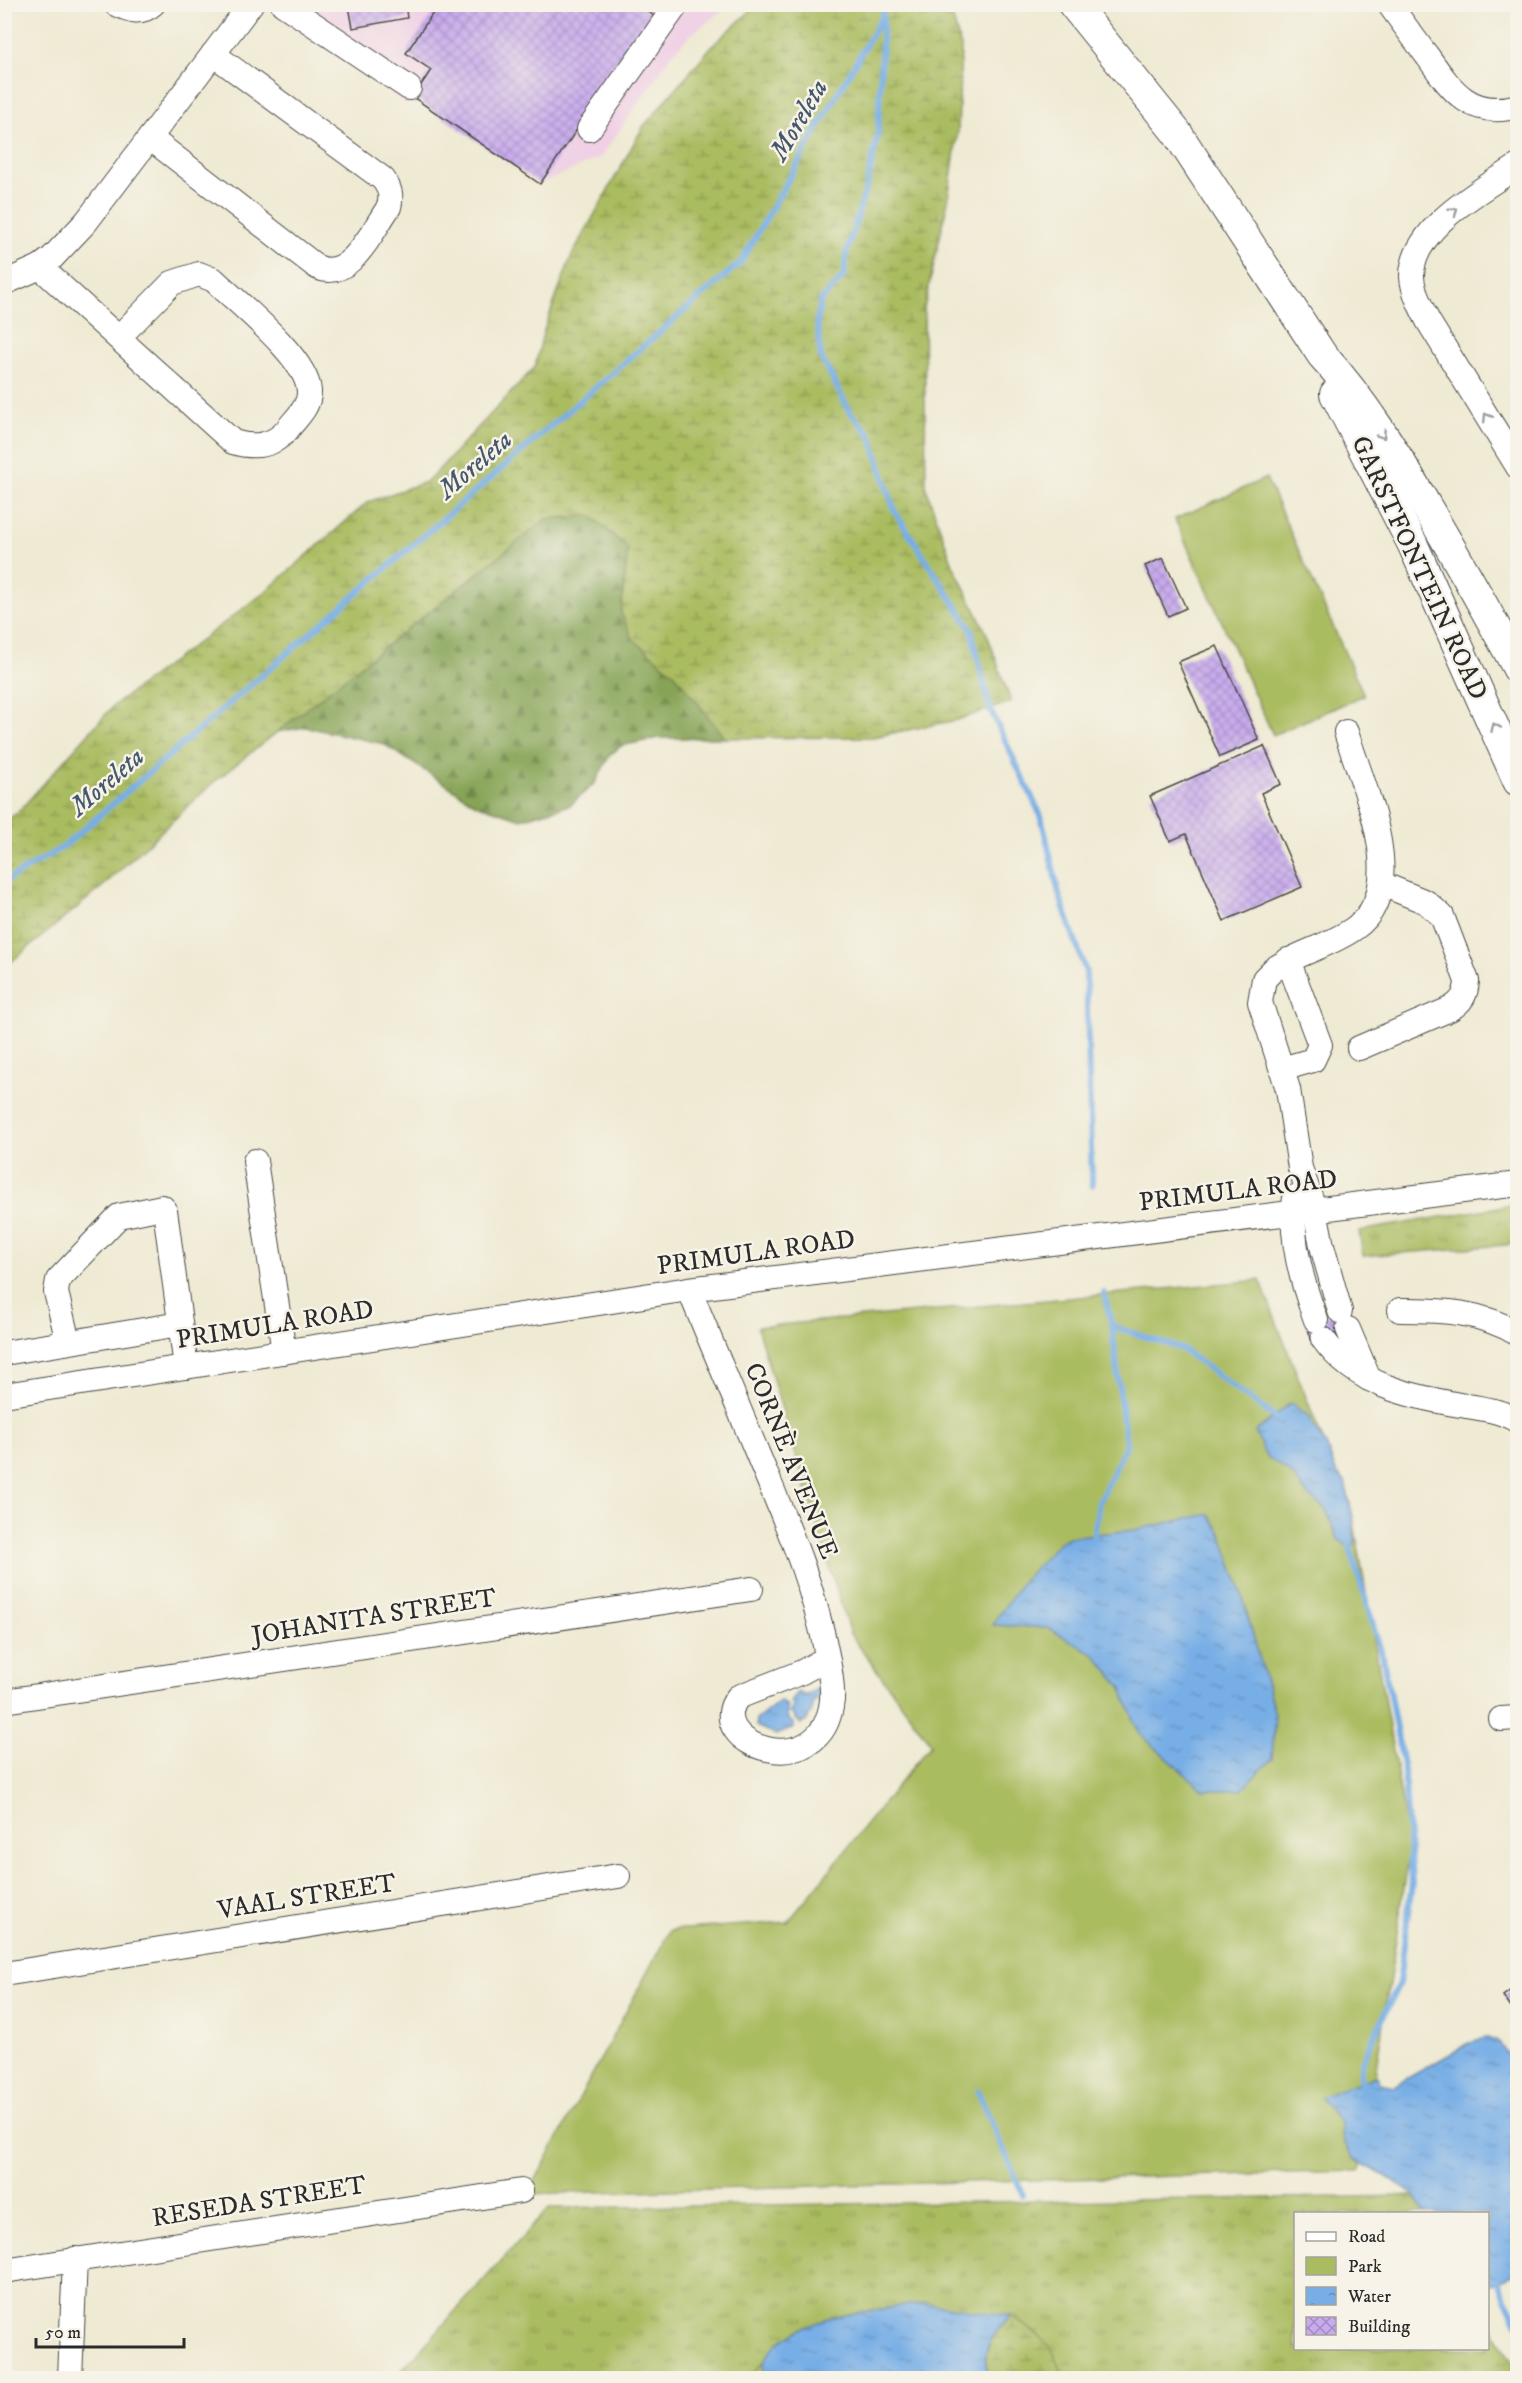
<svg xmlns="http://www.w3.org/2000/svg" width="1522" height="2383" font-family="'IM FELL DW Pica',serif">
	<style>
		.built { fill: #f0d0e5 }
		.grass { fill: url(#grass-tufts); stroke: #6a7446; stroke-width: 1.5 }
		.forest { fill: url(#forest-firs); stroke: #596840; stroke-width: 1.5 }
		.wetland { fill: url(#wetland-marsh); stroke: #6a7446; stroke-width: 1.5 }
		.park { fill: #aabc60; stroke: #6a7446; stroke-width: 1.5 }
		.water { fill: url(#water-ripples); stroke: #516c88; stroke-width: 1.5 }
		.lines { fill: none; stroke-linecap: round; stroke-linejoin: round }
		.stream { stroke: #77aee6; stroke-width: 6 }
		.building { fill: url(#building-cross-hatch) }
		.minor-casing { stroke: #484844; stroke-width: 26 }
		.major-casing { stroke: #484844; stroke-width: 32 }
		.minor { stroke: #fff; stroke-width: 24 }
		.major { stroke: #fff; stroke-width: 30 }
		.oneway { stroke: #a0a0a0 }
		.labels { text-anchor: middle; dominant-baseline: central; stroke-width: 5; stroke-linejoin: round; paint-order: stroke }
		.street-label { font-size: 26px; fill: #2b2b2b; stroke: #f7f3e8 }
		.water-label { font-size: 27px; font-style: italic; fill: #46596c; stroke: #f7f3e8 }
	</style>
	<defs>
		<pattern id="grass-tufts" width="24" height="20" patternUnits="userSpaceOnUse" patternTransform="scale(1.5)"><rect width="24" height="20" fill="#aabc60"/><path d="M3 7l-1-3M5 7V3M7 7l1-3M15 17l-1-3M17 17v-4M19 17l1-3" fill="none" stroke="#8b994f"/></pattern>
		<pattern id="forest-firs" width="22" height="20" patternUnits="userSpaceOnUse" patternTransform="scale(1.5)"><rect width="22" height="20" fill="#87a456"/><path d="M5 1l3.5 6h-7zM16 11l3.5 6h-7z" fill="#6f8647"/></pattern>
		<pattern id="wetland-marsh" width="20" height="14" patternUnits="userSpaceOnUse" patternTransform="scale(1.5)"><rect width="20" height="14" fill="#aabc60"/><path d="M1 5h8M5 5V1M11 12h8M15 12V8" fill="none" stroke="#8b994f"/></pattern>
		<pattern id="water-ripples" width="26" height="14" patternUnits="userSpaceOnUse" patternTransform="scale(1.5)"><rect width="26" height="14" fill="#77aee6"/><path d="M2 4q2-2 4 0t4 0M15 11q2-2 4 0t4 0" fill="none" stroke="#628ebb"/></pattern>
		<pattern id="building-cross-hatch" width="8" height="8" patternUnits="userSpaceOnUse" patternTransform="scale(1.5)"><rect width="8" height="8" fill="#c8aaee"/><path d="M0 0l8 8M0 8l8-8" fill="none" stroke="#a38bc1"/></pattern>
	</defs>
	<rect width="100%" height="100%" fill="#f7f3e8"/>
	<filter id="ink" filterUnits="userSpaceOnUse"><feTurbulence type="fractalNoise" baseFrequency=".0167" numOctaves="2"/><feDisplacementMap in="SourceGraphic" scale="12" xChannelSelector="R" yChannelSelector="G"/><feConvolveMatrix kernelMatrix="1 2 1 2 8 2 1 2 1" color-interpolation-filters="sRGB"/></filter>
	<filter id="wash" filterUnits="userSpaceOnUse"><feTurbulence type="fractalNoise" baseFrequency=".008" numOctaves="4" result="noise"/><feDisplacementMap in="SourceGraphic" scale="24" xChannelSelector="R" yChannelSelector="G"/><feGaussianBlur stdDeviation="1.35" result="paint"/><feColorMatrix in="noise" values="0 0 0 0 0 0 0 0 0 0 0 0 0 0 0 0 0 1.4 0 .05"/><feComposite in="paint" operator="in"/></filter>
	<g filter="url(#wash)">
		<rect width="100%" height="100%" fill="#efead3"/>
		<polygon class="built" points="290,4 730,5 690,35 672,54 601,157 540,184 414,98 408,105 281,19"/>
		<g class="grass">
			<polygon points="1517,1204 1517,1244 1363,1256 1359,1231"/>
			<polygon points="1415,2196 1425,2213 1296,2214 1296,2348 1488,2348 1488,2321 1518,2371 1517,2378 395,2378 549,2208"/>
		</g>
		<polygon class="forest" points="590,515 628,548 621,613 633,639 675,674 725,738 659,738 621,746 610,755 595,783 570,805 521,819 476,804 384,744 306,727 277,732 546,519"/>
		<g class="wetland">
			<polygon points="758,4 949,5 961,47 958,131 947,205 924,308 926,488 953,565 987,634 1011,702 957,720 873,737 725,738 675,674 633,639 621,613 628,548 590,515 546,519 214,782 102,887 5,967 5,822 20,810 113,706 264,593 368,502 428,481 535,367 543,333 571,257 643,127 712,46"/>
			<path d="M1011 2316C1041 2336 1053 2343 1064 2378H990C978 2352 993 2333 1011 2316Z"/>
			<polygon points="765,2361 762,2378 747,2378"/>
		</g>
		<g class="park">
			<polygon points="1266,478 1364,695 1273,735 1175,519"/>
			<polygon points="1260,1280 1353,1517 1410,1849 1360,2171 528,2194 670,1930 788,1922 931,1744 850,1634 757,1327"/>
		</g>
		<g class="water">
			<polygon points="1291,1403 1307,1415 1327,1447 1336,1472 1345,1482 1353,1517 1355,1542 1350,1548 1338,1539 1325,1508 1309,1497 1291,1474 1265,1455 1255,1432"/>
			<polygon points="1209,1514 1221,1533 1241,1591 1275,1714 1272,1759 1241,1790 1203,1790 1139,1733 1121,1687 1094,1654 1048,1628 992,1625 1022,1582 1059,1542 1069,1537 1134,1530"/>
			<polygon points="817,1689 822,1695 812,1704 813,1709 806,1722 801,1724 790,1712 794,1705 791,1702 798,1692 805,1696"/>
			<polygon points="780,1701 787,1706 787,1718 794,1724 792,1729 776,1735 756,1726 756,1720"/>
			<polygon points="1487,2038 1498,2042 1511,2059 1513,2237 1517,2253 1517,2275 1488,2285 1488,2214 1425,2213 1415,2196 1384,2175 1353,2159 1343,2141 1341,2123 1320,2097 1376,2076 1379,2083 1394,2086 1473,2041"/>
			<path d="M926 2303 1011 2316C993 2333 978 2352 990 2378H762C763 2373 763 2365 765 2360 789 2315 881 2309 926 2303Z"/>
		</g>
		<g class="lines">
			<g class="stream">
				<polyline points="883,17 878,133 867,185 846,254 844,276 821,300 817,321 821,357 850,412 870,434 895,512 971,629 990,709 1041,816 1059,894 1086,972 1092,1185"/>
				<polyline points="4,882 63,847 741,262 883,15 883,4"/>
				<polyline points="1104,1293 1112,1326 1182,1349 1280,1421"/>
				<polyline points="1094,1535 1099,1502 1126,1445 1112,1326"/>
				<polyline points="1348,1541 1383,1658 1404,1771 1412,1883 1399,1983 1361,2065 1361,2082"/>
				<polyline points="978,2091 1023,2195"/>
				<polyline points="1497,2281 1518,2322"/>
			</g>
		</g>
		<g id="blocks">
			<g class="building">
				<polygon points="327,4 405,4 407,18 353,28 349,6 328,9"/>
				<polygon points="439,4 637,4 654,16 540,184 413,97 431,70 406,53"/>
				<polygon points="1163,558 1186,608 1168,616 1145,566"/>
				<polygon points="1217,646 1259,740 1220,757 1178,662"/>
				<polygon points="1264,746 1281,784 1261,793 1302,887 1224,921 1186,834 1170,841 1150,796"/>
				<polygon points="1343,1310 1351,1328 1313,1343 1306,1324"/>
				<polygon points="1518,1985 1518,2018 1503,1996"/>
			</g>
		</g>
	</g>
	<g filter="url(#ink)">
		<use href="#blocks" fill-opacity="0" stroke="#484844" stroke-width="1.5"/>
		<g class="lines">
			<defs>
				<g id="minor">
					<path d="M116 4C129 10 141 15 153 4"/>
					<polyline points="283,4 409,88"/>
					<path d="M1389 4C1402 22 1415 40 1428 57 1452 91 1471 119 1518 106"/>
					<polyline points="589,129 677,4"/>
					<path d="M150 138 317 267C350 283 373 229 389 207 392 195 390 189 383 179L213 54"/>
					<path d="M1518 166C1482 190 1411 228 1412 277 1413 292 1421 307 1428 321L1518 467"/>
					<path d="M40 267 233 442C253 448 272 447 287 430 296 418 310 407 309 391 307 358 239 304 214 280L199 274 172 283 118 338"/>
					<polyline points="4,283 40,267 52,258 86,222 251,4"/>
					<path d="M1359 1048 1450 1009C1462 1002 1466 995 1467 981L1442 916 1426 902 1382 884"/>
					<polyline points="1282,1069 1313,1060 1320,1045 1288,960"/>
					<polyline points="255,1161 284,1352"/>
					<path d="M1295 1197C1289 1237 1302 1283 1316 1320"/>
					<path d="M689 1289C715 1351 741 1413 766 1474 791 1534 815 1591 827 1655 830 1671 833 1684 832 1700 823 1788 700 1744 738 1697L802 1672 827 1658"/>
					<path d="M1400 1310C1442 1310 1481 1311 1518 1334"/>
					<path d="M1340 1311 1322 1246 1315 1210 1300 1168 1288 1089 1260 1002 1264 979 1274 969C1299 952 1330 946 1355 928 1412 888 1362 785 1346 732"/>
					<polyline points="1348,1329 1369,1379"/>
					<path d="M1323 1339C1356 1385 1408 1396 1460 1405 1480 1408 1500 1410 1518 1421"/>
					<polyline points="68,1342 56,1292 58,1280 119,1216 162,1207 165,1210 186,1367"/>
					<polyline points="4,1353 180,1324"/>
					<polyline points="4,1395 689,1289 1518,1184"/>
					<polyline points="4,1701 751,1589"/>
					<polyline points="1501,1719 1518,1718"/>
					<polyline points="4,1974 618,1876"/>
					<polyline points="4,2271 521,2191"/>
					<polyline points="70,2378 75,2259"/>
				</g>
				<g id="major">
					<path d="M1073 4 1177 133 1322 355C1364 401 1397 455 1428 509 1459 562 1489 615 1518 669"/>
					<polyline points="1335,394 1413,545 1518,781"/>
				</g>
			</defs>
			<use href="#minor" class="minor-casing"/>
			<use href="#major" class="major-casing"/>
			<use href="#minor" class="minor"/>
			<use href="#major" class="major"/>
		</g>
		<defs><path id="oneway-chevron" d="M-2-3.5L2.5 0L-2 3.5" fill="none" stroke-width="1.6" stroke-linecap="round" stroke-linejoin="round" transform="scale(1.5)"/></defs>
		<g class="oneway">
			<use href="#oneway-chevron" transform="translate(1454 211) rotate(-38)"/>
			<use href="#oneway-chevron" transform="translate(1487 417) rotate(-122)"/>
			<use href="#oneway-chevron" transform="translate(1382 435) rotate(56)"/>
			<use href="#oneway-chevron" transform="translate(1495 727) rotate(-114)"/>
		</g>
	</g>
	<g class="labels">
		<g class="street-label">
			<text transform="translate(1419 568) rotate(65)">GARSTFONTEIN ROAD</text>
			<text transform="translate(1238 1191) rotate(-7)">PRIMULA ROAD</text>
			<text transform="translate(756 1253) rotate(-8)">PRIMULA ROAD</text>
			<text transform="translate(275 1325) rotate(-9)">PRIMULA ROAD</text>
			<text transform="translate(791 1461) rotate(68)">CORNÈ AVENUE</text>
			<text transform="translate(374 1617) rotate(-9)">JOHANITA STREET</text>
			<text transform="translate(307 1897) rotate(-9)">VAAL STREET</text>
			<text transform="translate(259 2202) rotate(-9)">RESEDA STREET</text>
		</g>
		<g class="water-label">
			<text transform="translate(799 120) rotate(-60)">Moreleta</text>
			<text transform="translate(475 465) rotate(-41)">Moreleta</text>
			<text transform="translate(107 782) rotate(-41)">Moreleta</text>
		</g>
	</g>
	<rect width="1522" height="2383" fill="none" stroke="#f7f3e8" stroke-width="24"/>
	<rect x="1294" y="2212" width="195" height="138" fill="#f7f3e8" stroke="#a5a39c" stroke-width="1.5"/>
	<rect x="1306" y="2232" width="30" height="9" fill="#ffffff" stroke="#a5a39c" stroke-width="1.5"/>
	<text x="1348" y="2242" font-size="18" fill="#2b2b2b">Road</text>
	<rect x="1306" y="2257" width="30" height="18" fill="#aabc60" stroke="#a5a39c" stroke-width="1.5"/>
	<text x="1348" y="2272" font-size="18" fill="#2b2b2b">Park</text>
	<rect x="1306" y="2287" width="30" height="18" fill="url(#water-ripples)" stroke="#a5a39c" stroke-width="1.5"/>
	<text x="1348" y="2302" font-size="18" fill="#2b2b2b">Water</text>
	<rect x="1306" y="2317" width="30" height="18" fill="url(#building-cross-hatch)" stroke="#a5a39c" stroke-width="1.5"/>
	<text x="1348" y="2332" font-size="18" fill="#2b2b2b">Building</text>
	<path d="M36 2338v9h148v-9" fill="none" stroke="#2b2b2b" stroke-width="3"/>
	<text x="45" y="2338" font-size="18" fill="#2b2b2b" stroke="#f7f3e8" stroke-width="4.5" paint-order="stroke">50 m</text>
</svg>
